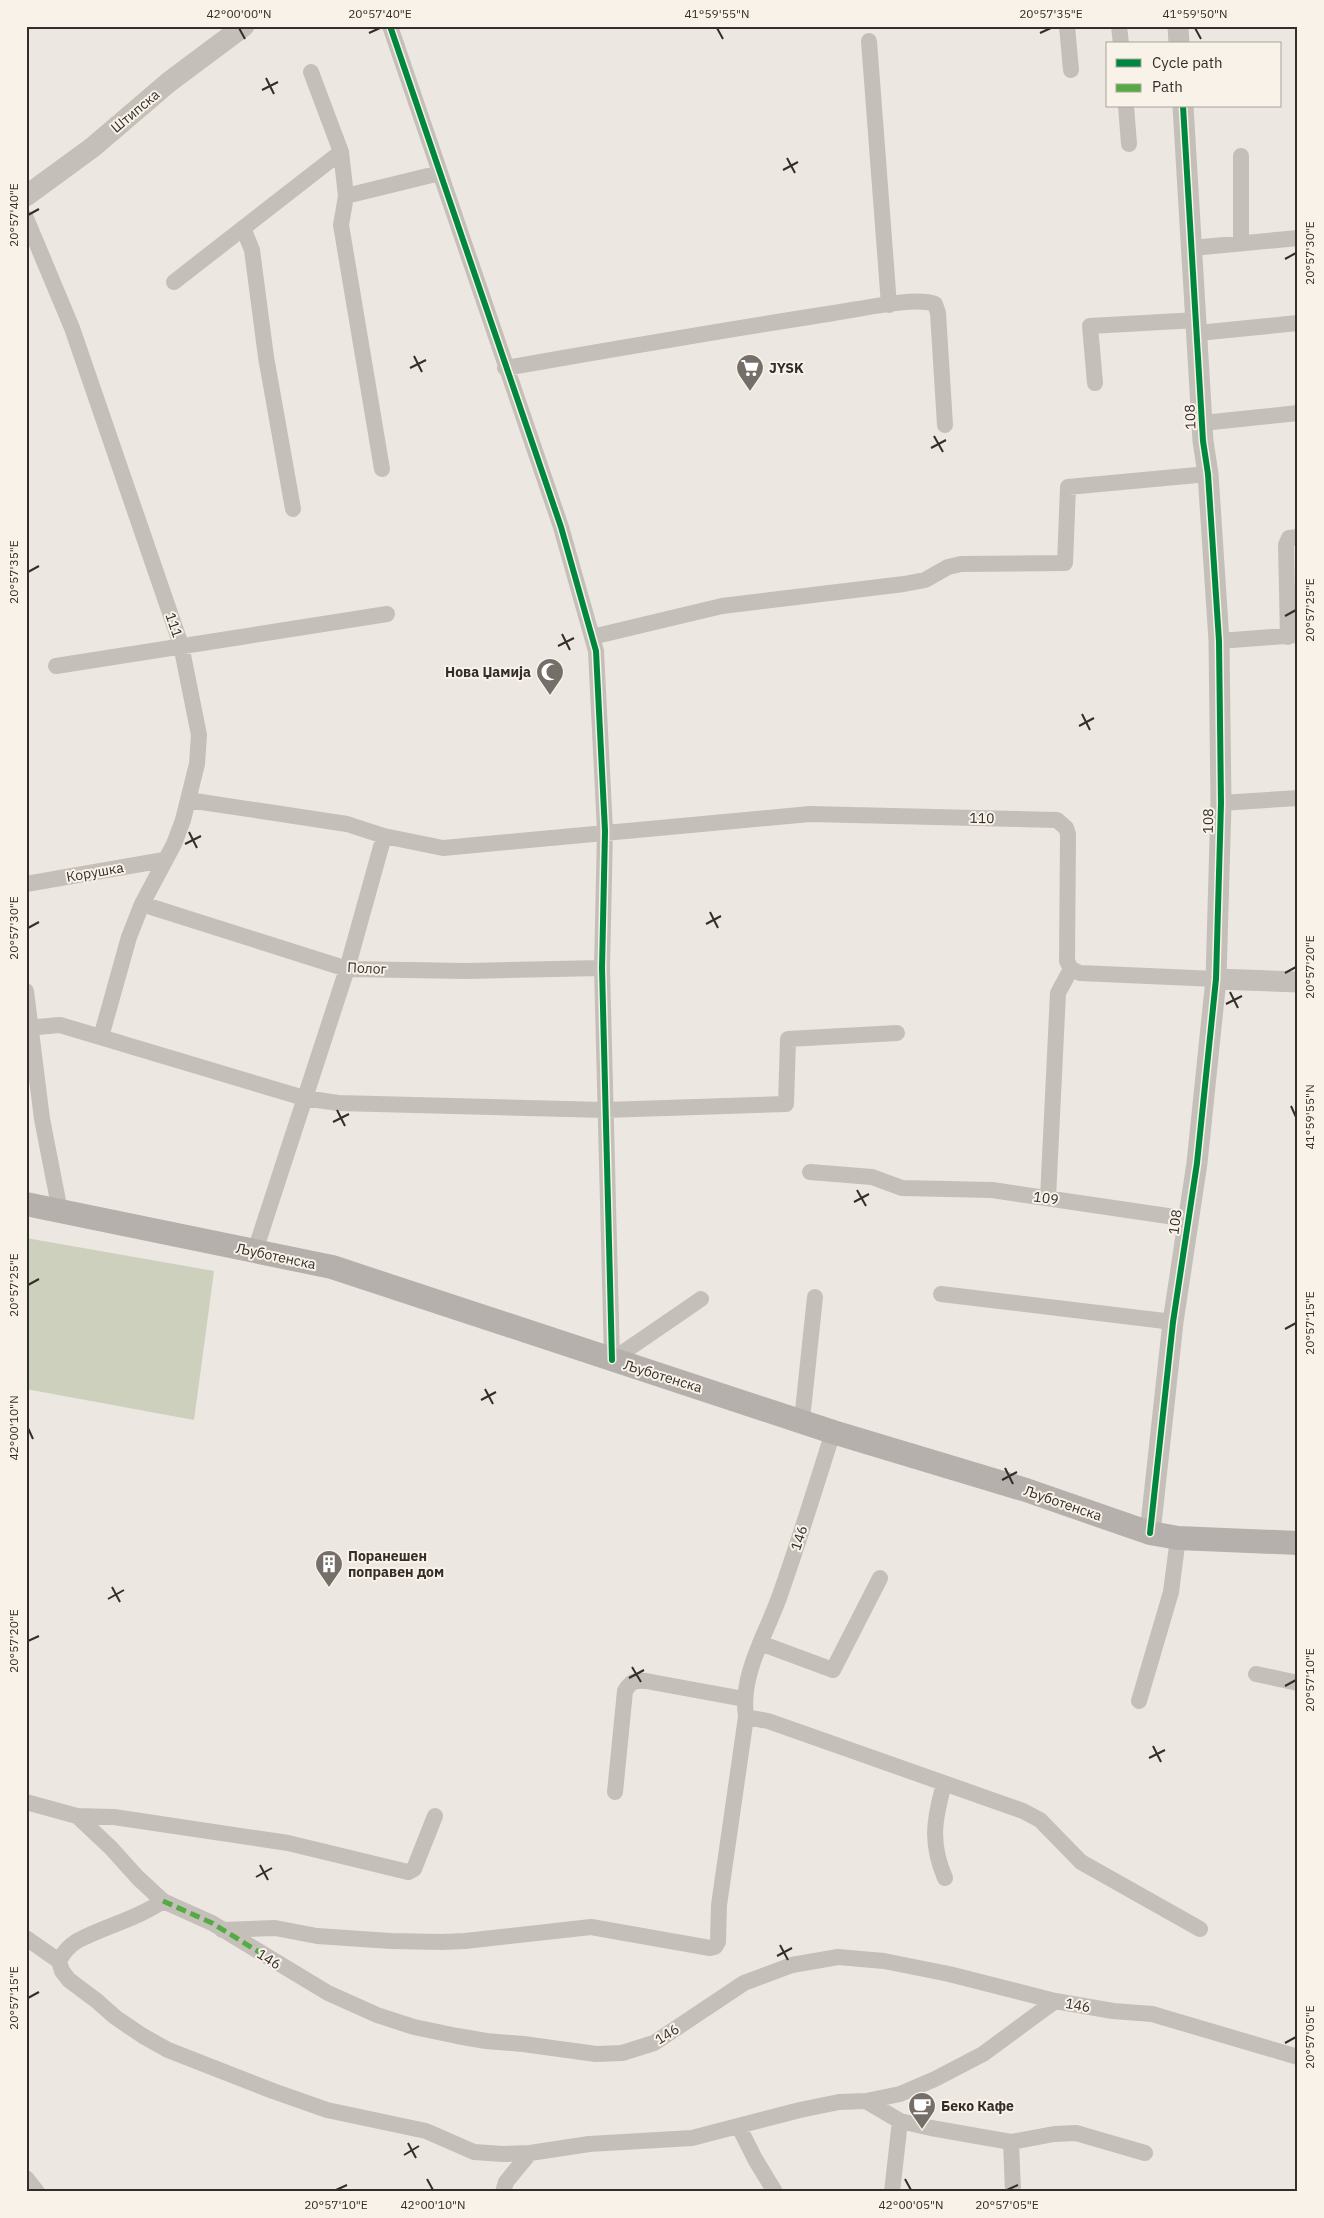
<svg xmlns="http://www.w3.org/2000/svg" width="1324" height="2218" viewBox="0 0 1324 2218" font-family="'IBM Plex Sans',sans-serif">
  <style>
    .grass { fill: #ccd0bc }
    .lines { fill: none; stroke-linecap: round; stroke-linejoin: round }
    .minor { stroke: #c5bfba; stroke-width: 16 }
    .tertiary { stroke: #c5bfba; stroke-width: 21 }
    .secondary { stroke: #b5b0ab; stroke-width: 24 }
    .quiet { stroke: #54ab44; stroke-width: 5; stroke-dasharray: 10 5; stroke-linecap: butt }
    .cycleway-casing { stroke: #f8f2e9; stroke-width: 9 }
    .cycleway { stroke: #00873e; stroke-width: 6 }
    .ticks { fill: none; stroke: #352d29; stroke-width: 2 }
    .labels { text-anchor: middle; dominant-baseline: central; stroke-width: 4; stroke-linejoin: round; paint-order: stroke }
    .street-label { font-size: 14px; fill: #352d29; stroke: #f8f2e9 }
    .poi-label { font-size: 14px; font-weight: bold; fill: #352d29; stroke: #f8f2e9; text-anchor: start }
    .neatline { fill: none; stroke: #352d29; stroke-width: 2 }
    .ticks-label { font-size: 12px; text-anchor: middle; fill: #352d29 }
  </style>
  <rect width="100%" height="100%" fill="#ece7e1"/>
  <!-- grass -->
  <path class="grass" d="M26 1238 214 1271 194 1420 26 1389Z"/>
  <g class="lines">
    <!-- minor -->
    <path class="minor" d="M390 26 561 527 596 651 605 831 602 968 612 1360
      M1067 26 1071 70
      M1119 26 1121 44
      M869 41 889 305
      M311 72 341 152 346 196 440 173
      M1126 106 1129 144
      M346 196 341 225 382 469
      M26 218 72 328 181 645 199 735 197 764 183 820 174 844 142 904 129 937 101 1037
      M243 228 252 250 266 357 293 509
      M1241 243V156
      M1192 248 1298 238
      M174 282 341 152
      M1198 333 1298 323
      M505 368C615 349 724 330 834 313 857 310 915 296 935 304L938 313 945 425
      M1095 383 1090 326 1197 320
      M1203 423 1298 413
      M592 637 722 606 904 584 925 580 948 567 961 564 1065 563 1068 487 1208 474
      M1288 637 1286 545 1289 538 1298 537
      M1219 641 1298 635
      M56 666 387 614
      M188 800 347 824 384 836 443 848 810 814 1057 820 1066 828 1068 834 1067 961 1071 969 1080 973 1216 979
      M1221 803 1298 798
      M26 884 164 860
      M142 904 347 969 467 971 602 968
      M26 991 42 1119 60 1211
      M26 1028 60 1025 304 1098 338 1103 605 1110 786 1104 788 1039 897 1033
      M810 1172 872 1177 902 1188 992 1190 1188 1219
      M1048 1198 1058 993 1071 969
      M255 1251 347 969 384 836
      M941 1294 1173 1322
      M612 1360 701 1299
      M802 1420 815 1297
      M760 1643 833 1670 880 1578
      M1256 1674 1298 1683
      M1139 1701 1171 1592 1178 1538
      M746 1717 768 1721 805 1734 1023 1811 1040 1820 1081 1862 1200 1929
      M944 1784C934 1820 930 1843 945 1878
      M615 1792 625 1691C631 1681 635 1680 646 1681L744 1699
      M26 1802 77 1816 114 1817 288 1843 408 1872 414 1869 435 1816
      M77 1816 111 1848 138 1878 163 1901 212 1923 328 1993 377 2015 414 2027 457 2036 486 2041 523 2044 596 2054 622 2053 654 2043 744 1983 792 1965 838 1957 884 1961 949 1974 1055 2001 1113 2011 1152 2014 1298 2057
      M163 1901C137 1919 105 1926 77 1941 69 1946 63 1953 59 1961L62 1971 69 1980 97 2001 115 2017 143 2036 168 2050 273 2091 327 2110 426 2131 474 2152 503 2154 530 2153 589 2144 692 2138 800 2110 839 2102 866 2101 900 2094 935 2079 983 2054 1055 2001
      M222 1930 275 1928 317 1936 391 1941 442 1942 465 1941 591 1927 710 1948 715 1947 718 1942 719 1905 746 1717C740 1674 766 1635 780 1595 799 1541 816 1486 833 1432
      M26 1938 59 1961
      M866 2101 900 2121 931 2128 1011 2142 1054 2134 1076 2133 1145 2153
      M739 2127 755 2159 775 2192
      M1011 2142 1013 2192
      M26 2178 37 2192
      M503 2192 506 2182 530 2153
      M892 2192 900 2121"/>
    <!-- tertiary -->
    <path class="tertiary" d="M1178 26 1179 44
      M26 196 93 147 169 82 244 26
      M1216 979 1298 982
      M1150 1533 1173 1322 1197 1163 1216 979 1221 803 1219 641 1208 474 1203 441 1183 106"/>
    <!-- secondary -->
    <path class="secondary" d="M26 1204 332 1267 833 1432 1026 1490 1150 1533 1178 1538 1298 1543"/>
    <!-- quiet -->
    <path class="quiet" d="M163 1901 212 1923 259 1952"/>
    <defs>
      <path id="cycleway" d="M390 26 561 527 596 651 605 831 602 968 612 1360
        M1150 1533 1173 1322 1197 1163 1216 979 1221 803 1219 641 1208 474 1203 441 1183 106"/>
    </defs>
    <!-- cycleway casing -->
    <use href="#cycleway" class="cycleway-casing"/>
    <!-- cycleway -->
    <use href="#cycleway" class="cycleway"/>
  </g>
  <!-- ticks -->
  <path class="ticks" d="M239 28 245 39M717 28 723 39M1195 28 1201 39M369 33 380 28M1040 33 1051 28M266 78 274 94M262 90 278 82M787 158 795 173M783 170 798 162M28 215 39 209M1285 259 1296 253M414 356 422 372M410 368 426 360M934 436 943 452M931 448 946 440M28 572 39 566M1285 616 1296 610M562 634 570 650M558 646 574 638M1082 714 1090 730M1079 726 1094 718M189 832 197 848M185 844 201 836M710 912 718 928M706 924 721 916M28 928 39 922M1285 973 1296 967M1230 992 1238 1008M1226 1004 1242 996M1291 1106 1296 1117M337 1110 345 1126M333 1122 349 1114M857 1190 866 1206M854 1202 869 1194M28 1285 39 1279M1285 1329 1296 1323M485 1389 493 1404M481 1400 496 1392M28 1428 33 1439M1005 1468 1013 1484M1002 1480 1017 1472M112 1587 120 1602M108 1599 124 1590M28 1641 39 1636M632 1667 641 1682M629 1678 644 1670M1285 1686 1296 1680M1153 1746 1161 1762M1149 1758 1165 1750M260 1865 268 1880M256 1877 272 1868M780 1945 788 1960M777 1956 792 1948M28 1998 39 1992M1285 2043 1296 2037M408 2143 416 2158M404 2155 419 2146M427 2179 433 2190M905 2179 911 2190M336 2190 347 2185M1007 2190 1018 2185"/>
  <!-- icons -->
  <defs>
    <symbol id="supermarket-pin" viewBox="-11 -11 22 30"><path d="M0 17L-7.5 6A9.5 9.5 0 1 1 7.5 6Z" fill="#756e69" stroke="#f8f2e9"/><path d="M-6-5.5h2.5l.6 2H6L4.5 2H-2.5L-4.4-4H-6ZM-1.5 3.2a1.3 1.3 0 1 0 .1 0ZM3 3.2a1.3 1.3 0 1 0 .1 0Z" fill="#fff"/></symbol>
    <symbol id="mosque-pin" viewBox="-11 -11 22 30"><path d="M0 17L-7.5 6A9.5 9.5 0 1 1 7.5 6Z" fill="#756e69" stroke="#f8f2e9"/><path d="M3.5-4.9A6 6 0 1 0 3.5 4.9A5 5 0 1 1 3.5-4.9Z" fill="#fff"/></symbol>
    <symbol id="building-pin" viewBox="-11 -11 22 30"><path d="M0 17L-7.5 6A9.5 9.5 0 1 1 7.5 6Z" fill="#756e69" stroke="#f8f2e9"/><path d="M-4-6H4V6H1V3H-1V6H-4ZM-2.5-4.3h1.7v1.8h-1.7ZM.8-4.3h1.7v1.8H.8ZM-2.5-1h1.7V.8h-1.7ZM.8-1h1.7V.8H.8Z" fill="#fff"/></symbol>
    <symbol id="cafe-pin" viewBox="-11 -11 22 30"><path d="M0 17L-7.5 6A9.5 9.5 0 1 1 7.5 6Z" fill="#756e69" stroke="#f8f2e9"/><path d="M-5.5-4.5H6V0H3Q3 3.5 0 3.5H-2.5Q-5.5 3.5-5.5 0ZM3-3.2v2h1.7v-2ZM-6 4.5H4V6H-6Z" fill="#fff"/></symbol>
  </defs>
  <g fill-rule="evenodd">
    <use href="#supermarket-pin" x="734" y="352" width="32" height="43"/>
    <use href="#mosque-pin" x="534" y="656" width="32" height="43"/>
    <use href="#building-pin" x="313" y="1548" width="32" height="43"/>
    <use href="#cafe-pin" x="906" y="2090" width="32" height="43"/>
  </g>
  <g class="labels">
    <!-- street labels -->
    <g class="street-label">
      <text transform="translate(135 111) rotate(-40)">Штипска</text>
      <text transform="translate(1190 417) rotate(-92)">108</text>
      <text transform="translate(174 625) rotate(71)">111</text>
      <text transform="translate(982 818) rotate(1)">110</text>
      <text transform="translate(1208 821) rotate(-89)">108</text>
      <text transform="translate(95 872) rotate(-10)">Корушка</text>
      <text transform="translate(367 968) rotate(3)">Полог</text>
      <text transform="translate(1046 1198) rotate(8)">109</text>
      <text transform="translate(1175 1222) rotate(-82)">108</text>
      <text transform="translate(276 1256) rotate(12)">Љуботенска</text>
      <text transform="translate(663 1376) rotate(17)">Љуботенска</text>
      <text transform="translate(1063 1503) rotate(19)">Љуботенска</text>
      <text transform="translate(799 1538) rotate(-72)">146</text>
      <text transform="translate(269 1959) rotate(32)">146</text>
      <text transform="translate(1078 2005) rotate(10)">146</text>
      <text transform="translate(667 2034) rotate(-32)">146</text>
    </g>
    <!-- poi labels -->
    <g class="poi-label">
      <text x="769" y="368">JYSK</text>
      <text x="531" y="672" text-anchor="end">Нова Џамија</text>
      <text x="348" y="1556">Поранешен<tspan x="348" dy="16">поправен дом</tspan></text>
      <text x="941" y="2106">Беко Кафе</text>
    </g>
  </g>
  <!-- border -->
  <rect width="1324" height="2218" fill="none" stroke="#f8f2e9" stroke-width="55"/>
  <!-- legend -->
  <rect x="1106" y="42" width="175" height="65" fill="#f8f2e9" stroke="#aaa39c"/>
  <rect x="1116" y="59" width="25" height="8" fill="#00873e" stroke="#aaa39c"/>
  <text x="1152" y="68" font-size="15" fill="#352d29">Cycle path</text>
  <rect x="1116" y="84" width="25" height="8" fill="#54ab44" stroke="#aaa39c"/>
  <text x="1152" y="92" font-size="15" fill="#352d29">Path</text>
  <rect x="28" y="28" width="1268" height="2162" class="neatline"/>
  <g class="ticks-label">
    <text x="239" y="18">42°00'00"N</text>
    <text x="380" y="18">20°57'40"E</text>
    <text x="717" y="18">41°59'55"N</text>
    <text x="1051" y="18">20°57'35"E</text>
    <text x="1195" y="18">41°59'50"N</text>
    <text transform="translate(14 215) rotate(-90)" y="4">20°57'40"E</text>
    <text transform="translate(1310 253) rotate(-90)" y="4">20°57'30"E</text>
    <text transform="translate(14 572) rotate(-90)" y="4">20°57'35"E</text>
    <text transform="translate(1310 610) rotate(-90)" y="4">20°57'25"E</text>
    <text transform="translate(14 928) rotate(-90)" y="4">20°57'30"E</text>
    <text transform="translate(1310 967) rotate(-90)" y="4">20°57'20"E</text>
    <text transform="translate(1310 1117) rotate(-90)" y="4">41°59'55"N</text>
    <text transform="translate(14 1285) rotate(-90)" y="4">20°57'25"E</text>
    <text transform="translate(1310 1323) rotate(-90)" y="4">20°57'15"E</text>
    <text transform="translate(14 1428) rotate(-90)" y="4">42°00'10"N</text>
    <text transform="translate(14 1641) rotate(-90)" y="4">20°57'20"E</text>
    <text transform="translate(1310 1680) rotate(-90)" y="4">20°57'10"E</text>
    <text transform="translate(14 1998) rotate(-90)" y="4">20°57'15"E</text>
    <text transform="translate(1310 2037) rotate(-90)" y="4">20°57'05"E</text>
    <text x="336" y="2209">20°57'10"E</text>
    <text x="433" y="2209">42°00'10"N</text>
    <text x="911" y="2209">42°00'05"N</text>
    <text x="1007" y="2209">20°57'05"E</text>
  </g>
</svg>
